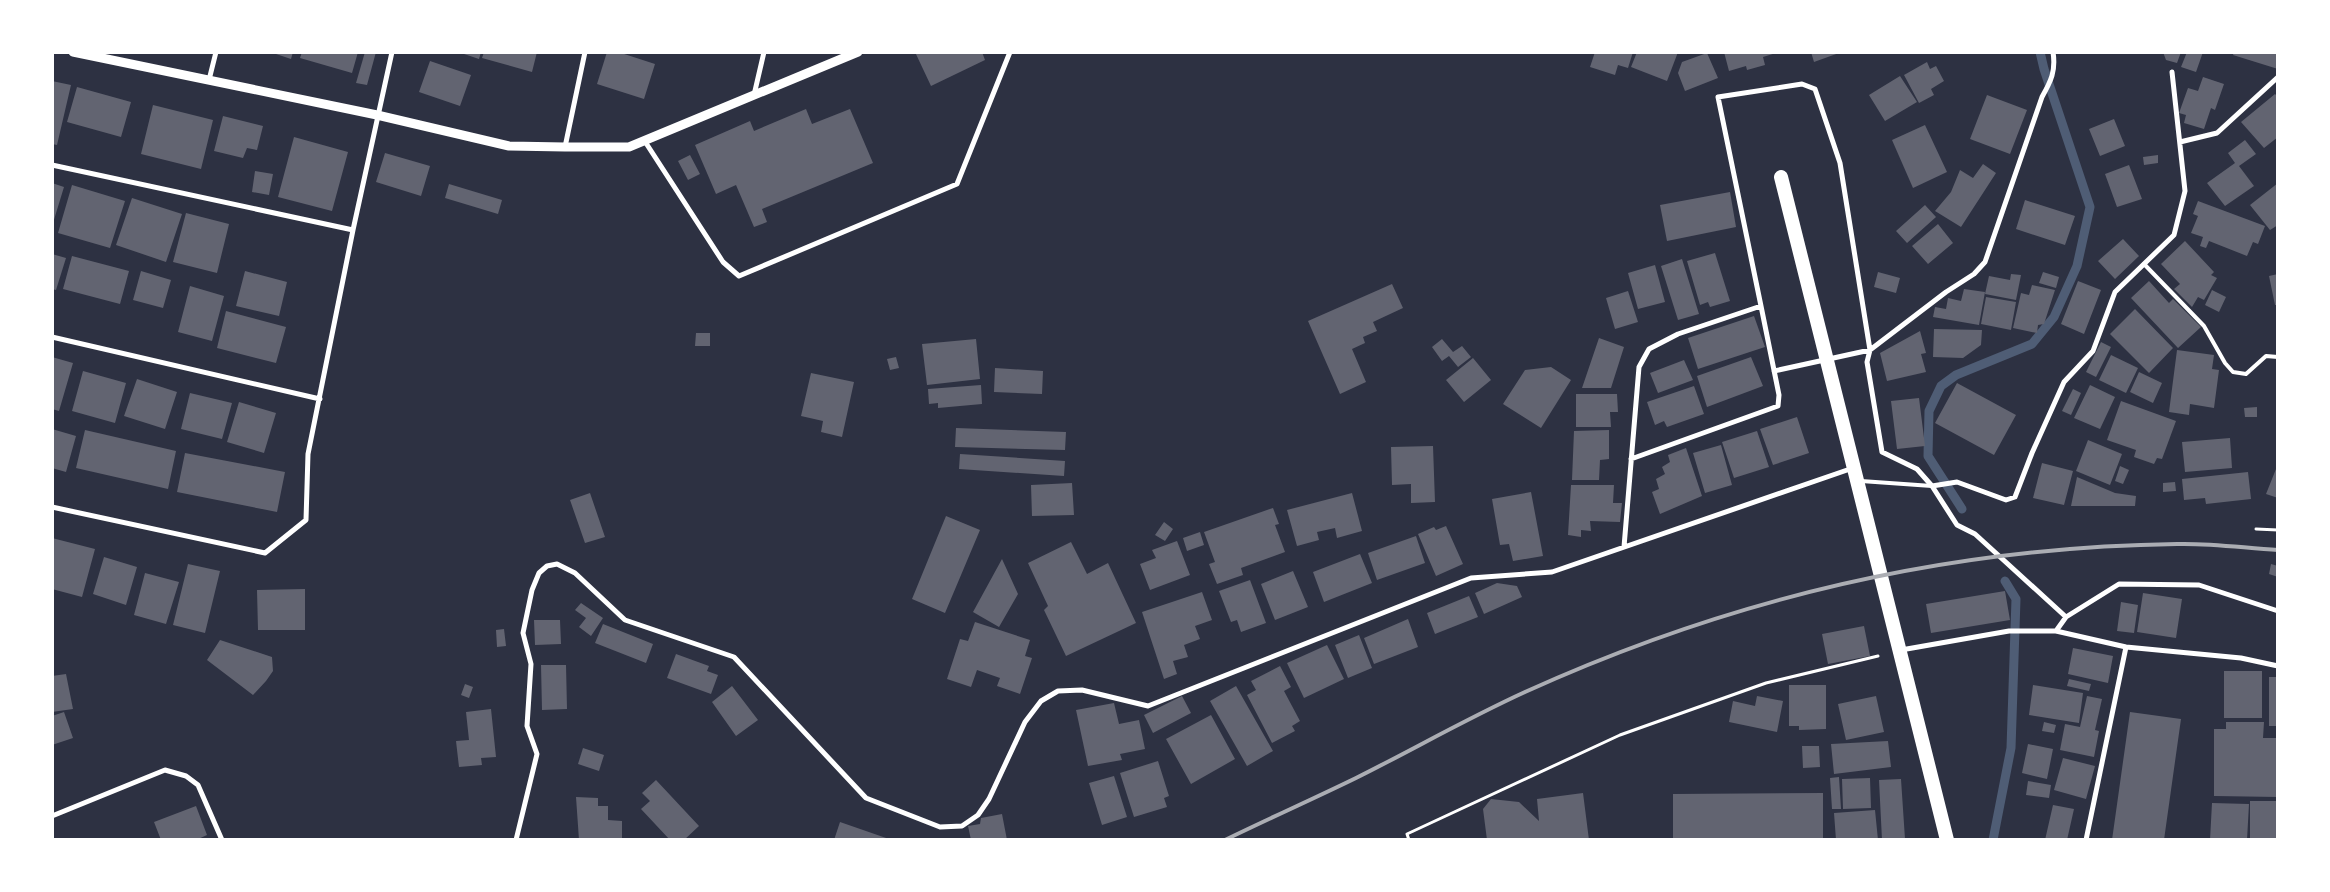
<svg xmlns="http://www.w3.org/2000/svg" width="2330" height="892" viewBox="0 0 2330 892" font-family="'DejaVu Sans',sans-serif">
  <style>
    .lines { fill: none; stroke-linecap: round; stroke-linejoin: round }
    .stream { stroke: #4f5d75; stroke-width: 9 }
    .building { fill: #626471 }
    .path { stroke: #fff; stroke-width: 3 }
    .service { stroke: #fff; stroke-width: 4 }
    .minor { stroke: #fff; stroke-width: 5 }
    .tertiary { stroke: #fff; stroke-width: 9 }
    .trunk { stroke: #fff; stroke-width: 14 }
    .rail { stroke: #abadb3; stroke-width: 4 }
  </style>
  <rect width="100%" height="100%" fill="#2d3142"/>
  <g class="lines">
    <!-- stream -->
    <path class="stream" d="M1962 509 1928 456 1929 411 1941 386 1956 375 2032 344 2054 317 2077 266 2090 207 2044 69 2040 52
      M1993 840 2011 748 2016 599 2005 581"/>
  </g>
  <!-- building -->
  <path class="building" d="M270 52H293L291 59Z
    M302 52H358L352 73 300 58Z
    M365 52H376L367 85 356 83Z
    M458 52H481L479 59Z
    M484 52H537L532 72 482 58Z
    M607 52H618L655 64 644 99 597 84Z
    M915 52H982L985 60 931 86Z
    M1595 52H1633L1628 68 1618 65 1615 75 1590 67Z
    M1637 52H1678L1667 81 1631 67Z
    M1724 52H1776V53L1763 57 1765 65 1747 70 1746 66 1729 71Z
    M1811 52H1839V53L1814 62Z
    M2163 52H2181L2177 63 2166 60Z
    M2187 52H2203L2196 72 2181 67Z
    M2234 52H2278V69L2233 55Z
    M1707 53 1718 78 1685 91 1678 73 1682 62Z
    M430 61 471 75 460 106 419 92Z
    M1927 62 1930 69 1936 66 1944 81 1931 89 1934 95 1919 103 1904 75Z
    M1900 76 1917 102 1885 121 1869 95Z
    M2203 77 2224 84 2215 110 2211 108 2204 129 2184 123 2186 115 2179 113 2188 88 2198 91Z
    M52 81 71 85 57 145 52 144Z
    M77 87 131 102 121 137 67 122Z
    M2275 94 2278 97V137L2264 148 2241 122Z
    M1987 95 2027 110 2010 154 1970 139Z
    M153 105 213 120 201 169 141 154Z
    M806 109 812 124 850 109 873 163 762 209 767 222 754 227 736 185 716 194 695 145 750 121 754 131Z
    M223 116 263 126 257 150 247 148 243 158 214 151Z
    M2114 119 2125 146 2100 156 2089 129Z
    M1925 125 1947 172 1913 188 1892 140Z
    M294 137 348 152 332 211 278 197Z
    M2245 140 2256 154 2239 166 2254 186 2225 206 2207 183 2235 163 2228 153Z
    M385 153 430 166 421 196 376 182Z
    M690 155 700 174 688 180 678 161Z
    M2158 155V163L2144 165 2143 157Z
    M1983 164 1996 173 1961 227 1935 211 1951 192 1960 170 1973 178Z
    M2129 165 2142 199 2117 207 2105 174Z
    M255 171 273 174 269 195 252 192Z
    M52 183 64 187 53 223H52Z
    M2278 183V225L2270 230 2250 205Z
    M449 184 502 200 498 214 445 198Z
    M72 185 125 201 110 248 58 233Z
    M1730 192 1736 227 1667 241 1660 205Z
    M132 198 182 214 166 262 116 245Z
    M2025 200 2075 216 2065 245 2016 229Z
    M2198 201 2265 226 2258 244 2253 242 2247 256 2209 241 2206 248 2200 246 2203 237 2191 233 2198 216 2193 214Z
    M1925 205 1936 217 1907 243 1896 231Z
    M186 213 229 224 217 273 173 262Z
    M1938 224 1953 243 1928 264 1912 246Z
    M2123 239 2139 256 2115 279 2098 261Z
    M2185 241 2214 272 2211 275 2217 278 2204 300 2198 297 2192 307 2174 289 2180 284 2161 264Z
    M1715 253 1730 301 1710 307 1708 302 1700 305 1687 261Z
    M52 254 66 258 56 290 52 289Z
    M72 256 129 271 120 304 63 289Z
    M1682 259 1699 314 1678 320 1661 266Z
    M1655 265 1665 302 1638 309 1628 273Z
    M141 271 171 280 163 308 133 300Z
    M245 271 287 282 279 316 236 306Z
    M1878 272 1900 278 1896 293 1874 287Z
    M2043 272 2059 277 2056 288 2039 283Z
    M2011 274 2021 275 2016 300 1985 294 1989 276 2010 280Z
    M2278 274V305H2275L2269 276Z
    M2078 281 2101 290 2084 334 2061 324Z
    M2149 281 2169 303 2173 299 2201 327 2178 348 2131 298Z
    M1392 284 1403 308 1373 322 1377 331 1363 337 1365 343 1352 349 1366 382 1340 394 1308 321Z
    M2032 285 2055 290 2044 324 2038 325 2037 333 2013 328 2021 293 2029 295Z
    M190 286 224 296 212 341 178 332Z
    M1964 289 1985 292 1979 325 1933 317 1935 307 1946 309 1948 298 1961 301Z
    M2212 290 2226 297 2219 312 2205 305Z
    M1628 291 1638 322 1615 329 1606 298Z
    M1986 297 2016 302 2011 330 1981 324Z
    M2135 309 2173 348 2149 373 2110 334Z
    M226 311 286 327 276 363 217 348Z
    M1754 316 1765 347 1698 369 1688 338Z
    M1934 329 1982 330 1981 345 1963 358 1933 357Z
    M1920 331 1926 353 1921 354 1926 372 1887 381 1880 353Z
    M696 333H710V346H695Z
    M1599 338 1624 347 1611 388H1582Z
    M976 339 980 379 927 385 922 344Z
    M1442 339 1453 352 1462 346 1471 357 1458 367 1449 356 1442 361 1432 347Z
    M2101 342 2111 347 2096 377 2086 372Z
    M2177 350 2214 355 2212 369 2219 370 2214 408 2190 404 2189 415 2169 412Z
    M2111 355 2138 368 2126 393 2099 380Z
    M52 357 73 363 59 411 52 409Z
    M896 357 899 368 890 370 887 359Z
    M1751 357 1763 386 1707 407 1697 376Z
    M1473 358 1491 380 1464 402 1446 380Z
    M1684 360 1693 380 1658 393 1650 373Z
    M1551 367 1571 380 1541 428 1503 404 1525 370Z
    M995 368 1043 371 1042 394 994 392Z
    M83 371 126 383 115 423 72 411Z
    M2139 372 2162 383 2153 403 2130 392Z
    M811 373 854 382 842 437 821 432 823 421 801 416Z
    M137 379 177 392 165 429 124 416Z
    M1957 383 2016 415 1994 455 1935 423Z
    M981 385 982 404 938 408V403L929 404 928 389Z
    M2090 385 2115 397 2100 429 2074 418Z
    M1694 386 1704 414 1667 427 1664 421 1655 425 1647 402Z
    M2073 389 2081 393 2071 415 2062 411Z
    M190 393 232 403 222 439 181 429Z
    M1576 394H1617L1618 412H1610L1611 427H1576Z
    M1919 398 1925 446 1897 449 1891 401Z
    M2121 401 2176 421 2162 459 2157 458 2154 464 2134 457 2136 450 2107 440Z
    M239 402 276 413 264 453 227 442Z
    M2257 407V417H2245L2244 408Z
    M1797 417 1809 453 1773 465 1760 429Z
    M956 428 1066 432 1065 450 955 447Z
    M52 429 76 436 66 472 52 468Z
    M85 430 176 451 168 489 76 468Z
    M1609 430V459L1600 460 1599 480H1572L1574 431Z
    M1757 431 1769 467 1734 478 1722 442Z
    M2230 438 2232 468 2185 472 2182 442Z
    M2088 440 2122 454 2110 485 2076 471Z
    M1721 445 1732 485 1705 493 1693 453Z
    M1433 446 1435 502 1411 503V484L1392 485 1391 447Z
    M1686 448 1702 496 1660 514 1652 492 1659 489 1656 479 1665 474 1662 467 1670 462 1668 455Z
    M185 453 285 472 277 512 177 492Z
    M960 454 1065 461 1064 476 959 469Z
    M2042 463 2073 471 2064 505 2033 498Z
    M2278 464V498L2266 494Z
    M2120 466 2129 470 2123 484 2115 481Z
    M2248 472 2251 499 2206 504 2205 498 2184 500 2182 479Z
    M2077 477 2115 493 2136 496 2135 506H2071Z
    M2175 482 2176 491 2163 492V483Z
    M1072 483 1074 515 1032 516 1031 485Z
    M1571 485H1614L1613 503H1622L1620 522 1590 521 1591 531 1581 530V537L1568 535Z
    M1531 492 1543 556 1513 561 1509 544 1500 545 1492 499Z
    M590 493 605 537 585 543 570 500Z
    M1352 493 1362 531 1337 538 1335 528 1317 532 1319 540 1297 546 1287 510Z
    M1273 508 1279 524 1275 525 1285 552 1241 568 1243 575 1217 584 1209 564 1215 562 1204 532Z
    M946 516 980 530 945 613 912 599Z
    M1164 522 1173 529 1165 541 1155 535Z
    M1446 526 1463 564 1436 576 1418 534 1434 527 1436 530Z
    M1200 532 1204 545 1187 551 1183 538Z
    M1416 536 1425 563 1377 580 1368 553Z
    M52 538 95 549 82 597 52 589Z
    M1177 541 1190 575 1150 590 1140 564 1156 558 1152 550Z
    M1071 542 1087 574 1108 563 1136 623 1066 656 1044 610 1048 606 1028 563Z
    M1360 554 1372 583 1324 602 1313 572Z
    M104 557 137 567 126 605 93 594Z
    M1002 559 1018 594 999 627 973 612Z
    M188 564 220 571 205 633 173 625Z
    M2271 564 2278 566V577L2269 574Z
    M1293 571 1308 607 1275 620 1261 584Z
    M145 573 179 582 166 624 134 615Z
    M1250 580 1266 623 1241 632 1237 620 1231 622 1219 591Z
    M1497 583 1517 586 1522 597 1484 614 1475 593Z
    M305 589V630H258L257 590Z
    M2005 591 2010 620 1931 633 1926 604Z
    M1202 592 1212 620 1195 626 1200 639 1184 645 1188 657 1173 661 1177 674 1164 679 1142 612Z
    M2143 593 2182 599 2176 638 2137 632Z
    M1469 596 1478 617 1435 634 1427 613Z
    M2121 602 2138 605 2134 633 2117 631Z
    M581 603 603 618 591 636 579 627 586 618 575 610Z
    M1408 619 1418 647 1374 664 1364 638Z
    M534 620H560L561 644 535 645Z
    M975 622 1030 640 1025 656 1032 658 1020 694 997 686 1000 678 977 670 971 687 947 679 960 639 968 641Z
    M603 624 653 644 646 663 595 643Z
    M1864 626 1870 656 1828 664 1822 634Z
    M504 629 506 646 497 647 496 630Z
    M1359 635 1372 668 1348 678 1335 645Z
    M220 640 272 657 273 671 266 681 253 695 207 660Z
    M1327 645 1344 679 1304 698 1287 663Z
    M2073 648 2113 656 2108 683 2068 674Z
    M676 654 709 666 707 671 718 675 711 694 667 678Z
    M541 665H566L567 709 542 710Z
    M1280 666 1291 687 1284 691 1300 721 1292 726 1295 731 1272 743 1247 695 1256 690 1251 681Z
    M2224 671H2262V718H2224Z
    M66 674 73 709 52 712V676Z
    M2269 677H2278V726H2269Z
    M2069 679 2091 684 2089 691 2067 686Z
    M465 684 473 687 469 698 461 695Z
    M1789 685H1826V729L1799 730V726H1789Z
    M2033 685 2083 693 2079 723 2029 715Z
    M732 686 758 720 736 736 712 702Z
    M1236 686 1273 751 1247 766 1210 701Z
    M1182 696 1191 713 1153 733 1144 715Z
    M1757 696 1783 701 1777 732 1729 722 1733 701 1755 706Z
    M1876 696 1884 732 1846 740 1838 704Z
    M2087 696 2102 699 2095 730 2099 731 2094 757 2060 750 2065 724 2080 727Z
    M1114 703 1119 724 1139 720 1145 749 1120 754 1122 760 1088 766 1076 710Z
    M491 709 496 757 481 758 482 765 459 767 456 741 469 740 466 712Z
    M64 712 73 738 52 745V716Z
    M2130 712 2181 719 2164 840H2112Z
    M1211 715 1235 759 1191 784 1166 739Z
    M2044 722 2056 725 2054 733 2042 731Z
    M2226 722H2264L2263 738H2278V797L2214 796V729H2226Z
    M1888 741 1891 767 1834 774 1831 744Z
    M2028 744 2053 749 2047 779 2022 773Z
    M1802 746H1819L1820 767 1803 768Z
    M583 748 604 755 599 771 578 764Z
    M2063 758 2095 766 2086 799 2054 790Z
    M1158 761 1169 796 1164 798 1167 807 1134 817 1120 773Z
    M1114 776 1127 817 1102 825 1089 783Z
    M1839 777 1841 809H1832L1830 778Z
    M1870 778 1871 808 1843 809 1842 779Z
    M1901 779 1905 839 1882 840 1879 780Z
    M656 780 699 826 684 840H670L641 809 650 801 642 793Z
    M2028 781 2051 785 2049 798 2026 795Z
    M1583 793 1589 840H1487L1483 809 1491 799 1519 802 1539 821 1537 799Z
    M1823 793V840H1673V794Z
    M576 797 598 798V806H608V820L622 821V840H579Z
    M2250 801H2278V840H2250Z
    M2212 803 2249 804 2247 840H2210Z
    M2053 805 2074 809 2067 840H2045Z
    M196 806 207 835 196 840H161L154 822Z
    M1875 810 1878 840H1836L1834 813Z
    M1002 814 1007 840H971L968 826 980 824 981 818Z
    M840 822 889 839V840H834Z"/>
  <g class="lines">
    <!-- path -->
    <path class="path" d="M2256 529 2278 530
      M1409 840 1407 834 1620 735 1766 683 1878 656"/>
    <!-- service -->
    <path class="service" d="M2144 264 2204 326 2225 363 2233 372 2246 374 2266 356 2278 357
      M1861 481 1932 486"/>
    <!-- minor -->
    <path class="minor" d="M209 80 216 52
      M754 95 764 52
      M644 140 723 262 739 276 957 184 1010 52
      M2180 142 2217 133 2278 77
      M565 147 585 52
      M52 165 353 230
      M1761 306 1718 97 1802 84 1815 89 1840 163 1870 350 1946 292 1974 274 1985 262 2042 97C2051 81 2056 71 2053 52
      M52 337 320 399
      M1774 371 1870 350 1867 362 1882 452 1917 469 1932 486 1957 482 2006 500 2015 497 2032 453 2064 382 2093 351 2115 292 2174 235 2185 191 2172 72
      M1932 486 1957 525 1975 534 2066 617
      M52 507 265 553 306 520 308 454 353 230 392 52
      M1624 547 1639 367 1649 349 1678 334 1761 306 1779 395 1778 406 1631 459
      M2056 631 2066 617 2119 584 2199 585 2278 611
      M1901 650 2009 631H2056L2126 647 2241 658 2278 666
      M52 816 165 770 186 776 198 785 222 840
      M516 840 537 754 527 726 531 664 523 633 532 590 539 573 547 566 557 564 575 573 625 620 734 657 866 798 940 827 962 826 978 815 989 799 1025 722 1041 701 1058 691 1082 690 1148 706 1471 578 1552 572 1853 468
      M2086 840 2126 647"/>
    <!-- tertiary -->
    <path class="tertiary" d="M73 52 377 115 509 146 565 147H629L858 52"/>
    <!-- trunk -->
    <path class="trunk" d="M1781 177 1947 840"/>
    <!-- rail -->
    <path class="rail" d="M1225 840C1268 819 1313 799 1356 778 1412 750 1468 718 1525 692 1732 598 1950 547 2177 544 2211 543 2244 548 2278 550"/>
  </g>
  <!-- border -->
  <rect width="2330" height="892" fill="none" stroke="#ffffff" stroke-width="108"/>
</svg>
